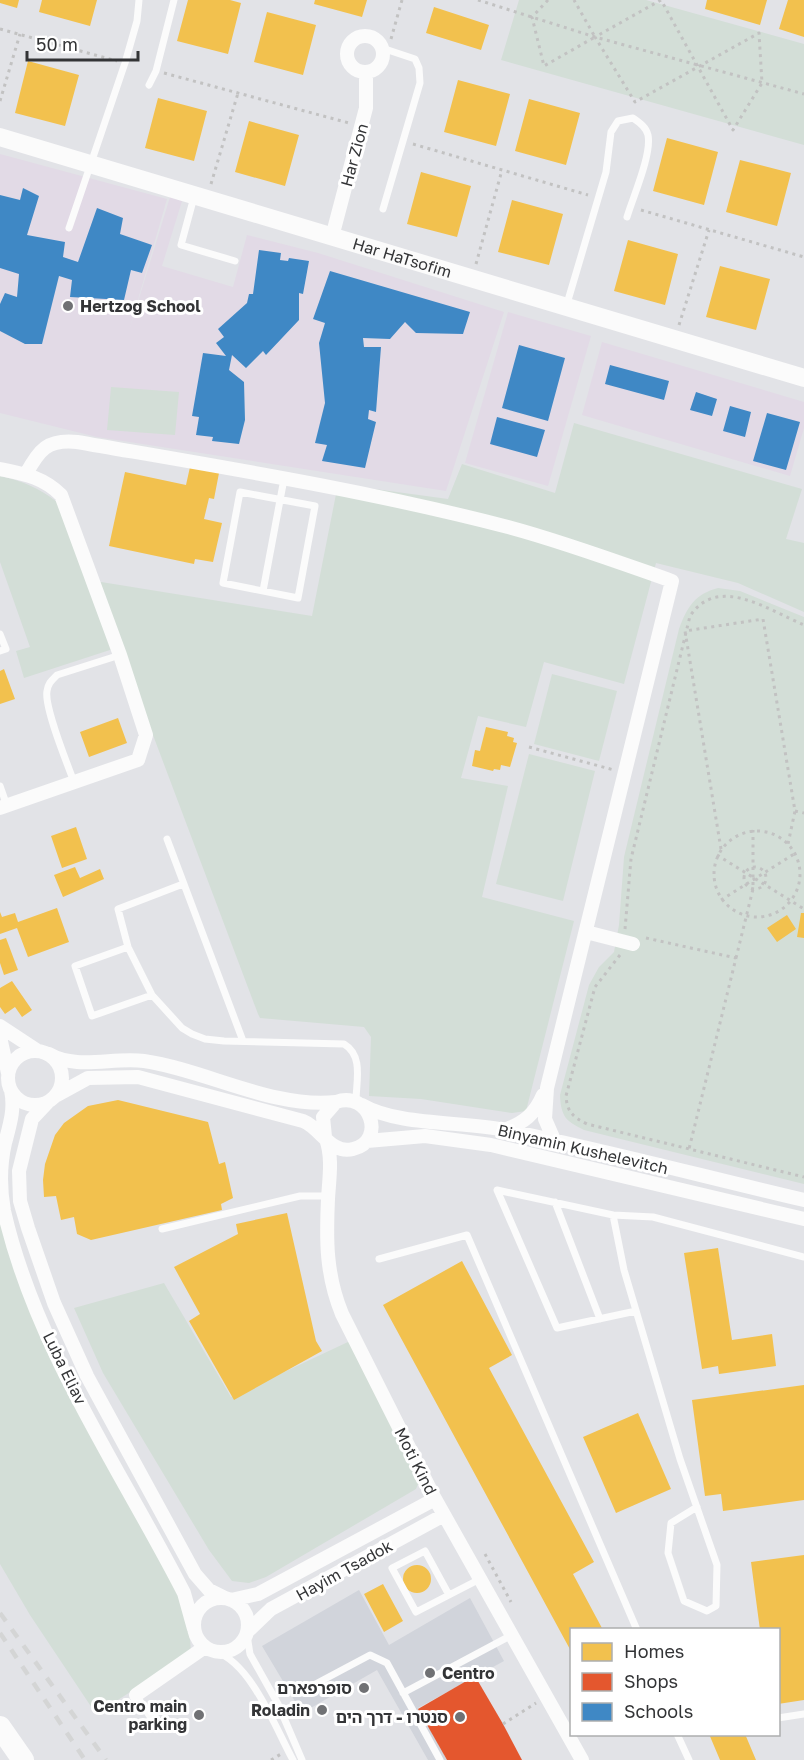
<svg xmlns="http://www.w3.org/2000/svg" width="804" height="1760" viewBox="0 0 804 1760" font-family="'Golos Text','Noto Sans Hebrew',sans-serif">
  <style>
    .built { fill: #d1d4db }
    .education { fill: #e2dae6 }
    .green { fill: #d3ded7 }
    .homes { fill: #f2c14e }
    .shops { fill: #e4572e }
    .schools { fill: #3f88c5 }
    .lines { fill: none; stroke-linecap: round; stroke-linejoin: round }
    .path { stroke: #c2c2c2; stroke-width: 3; stroke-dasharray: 3 4.5; stroke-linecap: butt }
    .service { stroke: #fbfbfb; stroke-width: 7 }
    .minor { stroke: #fbfbfb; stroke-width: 14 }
    .tertiary { stroke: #fbfbfb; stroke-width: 18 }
    .primary { stroke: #fbfbfb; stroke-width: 22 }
    .rail { stroke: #d4d5d5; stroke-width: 4.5; stroke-dasharray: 10 10; stroke-linecap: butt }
    .poi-dot { fill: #707174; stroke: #fff; stroke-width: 2 }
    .labels { text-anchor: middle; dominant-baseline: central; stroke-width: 6; stroke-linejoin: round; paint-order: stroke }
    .street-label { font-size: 16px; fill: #333436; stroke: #fff }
    .poi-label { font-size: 16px; font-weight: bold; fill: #333436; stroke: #fff; text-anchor: end }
  </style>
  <rect width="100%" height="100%" fill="#e2e3e7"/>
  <!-- built -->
  <path class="built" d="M359 1590 389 1645 470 1598 504 1661 418 1708 447 1760H428L377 1670 302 1713 262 1646Z"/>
  <!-- education -->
  <path class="education" d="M0 154 167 199 129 331 170 197 182 201 162 266 233 287 247 235 318 253 504 312 446 491 97 437 0 413Z
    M508 312 591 336 548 486 465 463Z
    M602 342 804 402V428L790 476 582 415Z"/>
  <!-- green -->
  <path class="green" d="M519 0H646L804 44V145L501 60Z
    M111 387 179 392 175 435 107 430Z
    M574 423 802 489 786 539 804 543V612L738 583 656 563 624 684 544 662 526 727 478 716 461 778 508 786 482 897 574 921 526 1111 512 1113 421 1099 369 1096 371 1037 364 1027 260 1018 258 1014 95 581 312 616 338 484 448 499 462 464 555 493Z
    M0 476C23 481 39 488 57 502L113 649 24 678 16 651 30 647 0 562Z
    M718 588 740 591 804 617V1184L584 1130C566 1121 561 1117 560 1095L589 985 599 967 614 952 619 925 624 857 679 629C687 607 695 594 718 588Z
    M552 674 617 691 599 761 534 744Z
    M529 754 595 771 563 901 496 884Z
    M0 1206 3 1231 182 1599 189 1627 191 1653 96 1714 30 1615 0 1564Z
    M164 1283 231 1397 350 1341 419 1482 416 1489 266 1577 249 1583 232 1581 209 1550 103 1373 74 1308Z"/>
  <!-- homes -->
  <path class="homes" d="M0 0H19L17 8 0 3Z
    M42 0H97L90 26 39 12Z
    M188 0H230L241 3 228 54 177 41Z
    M315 0H367L362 17 314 4Z
    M707 0H767L760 25 705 9Z
    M788 0H804V37L779 29Z
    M434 7 489 25 481 50 426 33Z
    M267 12 316 25 303 75 254 62Z
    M28 61 79 75 65 126 15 113Z
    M458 80 510 94 496 146 444 132Z
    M158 98 207 111 194 161 145 148Z
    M529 99 580 113 566 165 515 151Z
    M249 121 299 135 285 186 235 172Z
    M667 138 718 152 704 205 653 191Z
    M740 160 791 173 777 226 726 212Z
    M421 172 471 186 457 237 407 224Z
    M512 200 563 214 549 265 498 252Z
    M628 240 678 254 665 305 614 291Z
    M720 266 770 279 756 330 706 317Z
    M190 467 219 473 214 499 209 498 204 519 222 523 213 562 195 559 194 564 109 546 125 472 186 485Z
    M4 669 15 699 0 704V671Z
    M118 718 127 743 89 757 80 732Z
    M486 727 508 732 507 736 514 738 513 742 517 743 510 767 501 765 500 770 494 769 493 771 472 766 475 750 480 751Z
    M76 827 87 859 62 868 51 836Z
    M75 867 80 878 100 869 104 879 63 897 54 875Z
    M57 908 69 942 28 957 17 928 0 934V912L2 917 15 913 18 922Z
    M801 913H804V938L797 937Z
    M787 915 796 929 777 942 767 928Z
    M6 938 18 970 4 975 0 963V940Z
    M12 981 32 1010 22 1017 15 1007 5 1014 0 1007V988Z
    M118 1100 208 1122 219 1164 225 1162 233 1198 221 1204 222 1210 91 1240 77 1234 74 1217 61 1220 56 1196 44 1197 43 1180 45 1164 55 1135 64 1123 88 1106Z
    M287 1213 316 1341 322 1351 234 1400 189 1321 200 1314 174 1267 238 1234 236 1224Z
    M718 1248 732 1340 772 1334 776 1366 719 1374 718 1366 702 1369 684 1253Z
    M462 1261 512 1355 489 1368 594 1562 573 1574 603 1630H572V1653L383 1305Z
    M804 1385V1500L723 1511 721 1494 705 1496 692 1400Z
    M638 1413 671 1489 616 1513 583 1437Z
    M804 1555V1700L778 1704V1630H760L751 1562Z
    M403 1579a14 14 0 1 1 28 0a14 14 0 1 1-28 0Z
    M383 1584 403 1621 384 1632 364 1594Z
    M709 1734H745L756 1760H720Z"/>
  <!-- shops -->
  <path class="shops" d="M475 1676 503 1724 522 1760H447L418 1709Z"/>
  <!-- schools -->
  <path class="schools" d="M23 188 39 196 27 235 65 242 63 257 78 262 97 208 123 218 120 234 152 245 142 273 131 270 124 300 70 297 72 280 59 276 42 344H25L0 331V304L5 293 17 297 19 274 0 268V195L20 200Z
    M259 250 281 253 280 260 288 261 289 258 309 261 303 294 299 293V320L266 355 263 351 246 368 232 355 229 370 244 382 245 420 239 444 212 441 213 437 196 435 199 417 192 416 203 353 226 356 216 343 224 337 218 329 247 303 249 294H253Z
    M330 271 470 312 463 334 416 333 405 322 390 339 363 338 364 347H381L376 412 369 410 368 419 376 422 365 468 322 461 327 445 315 443 325 403 319 343 325 323 313 319Z
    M519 345 565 358 548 421 502 408Z
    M610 365 669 381 664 400 605 384Z
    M696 392 717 399 712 416 690 410Z
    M730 406 751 412 745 437 723 431Z
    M767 413 800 422 786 470 753 461Z
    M497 417 545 430 537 457 490 444Z"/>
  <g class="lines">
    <!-- path -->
    <path class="path" d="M478 0 595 37 804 94
      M548 0 532 17 544 66 595 37 574 0
      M661 0 595 37 635 102 759 33 762 83 733 130 661 0
      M0 29 117 61
      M391 39 402 0
      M164 73 349 123
      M0 101 20 34
      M413 144 588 195
      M211 184 238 93
      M641 210 804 257
      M476 264 502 170
      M679 325 709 230
      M529 747 614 770
      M795 811 804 813
      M714 874a43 43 0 1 1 86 0a43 43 0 1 1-86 0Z
      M721 849 685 631 763 619 795 811 788 844
      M717 855 804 909
      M744 878a11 11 0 1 1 22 0a11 11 0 1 1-22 0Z
      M721 900 794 854
      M625 929 631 859 690 616C718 574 768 610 804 625
      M646 938 736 958 689 1149
      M620 955 595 987 566 1096C567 1112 573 1117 587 1124L804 1177
      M736 958 753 889V830
      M485 1554 511 1602
      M503 1724 536 1703
      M271 1760 281 1754"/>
    <!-- service -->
    <path class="service" d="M382 48 415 59 419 68 420 83 383 209
      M149 85 156 71 174 0
      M194 197 181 245 235 261
      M69 228 125 63 137 21 139 0
      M566 307 606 172 611 132 618 121 633 118C640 123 646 127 648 135 652 154 633 197 627 217
      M240 492 315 506 298 598 223 583Z
      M263 591 284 479
      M0 634 6 649 0 651
      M74 782C67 763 44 707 47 691 48 683 52 680 57 675L120 655
      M0 786 7 806
      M167 839 243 1041
      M183 884 118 909 128 947 152 995 182 1028 192 1034 205 1039 224 1041 344 1044C364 1056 356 1082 356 1101
      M128 947 75 966 92 1016 152 995
      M555 1202 600 1319
      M613 1215 497 1190 557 1328 636 1311
      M162 1229 300 1196H328
      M379 1259 467 1235 637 1630
      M697 1507 671 1523 668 1553 684 1601 707 1611 716 1606 717 1565 680 1459 624 1270 613 1215 653 1217 804 1257
      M449 1595 425 1551 392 1568 416 1612 480 1579
      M247 1635 250 1654 278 1704 302 1760
      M216 1652C251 1663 276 1729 293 1760
      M308 1688 370 1655 387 1663 440 1760
      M403 1693 512 1635
      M136 1695 155 1724
      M778 1718 804 1714
      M677 1734 689 1760"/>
    <!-- minor -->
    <path class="minor" d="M347 54a18 18 0 1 1 36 0a18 18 0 1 1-36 0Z
      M332 237 366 108V72
      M0 469C24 474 43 477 61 495L120 655 146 735 138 760 0 808
      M26 474C39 450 47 439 77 442 221 467 366 490 508 527 564 542 618 562 672 581L547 1088 545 1119 555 1142
      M586 932 633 944
      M0 1026 38 1051
      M0 1037 8 1073
      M8 1078a27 27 0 1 1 54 0a27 27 0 1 1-54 0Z
      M49 1054C76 1070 113 1057 144 1061 206 1070 273 1109 336 1102
      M11 1090C15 1109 10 1124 5 1143 0 1165 0 1189 4 1211 35 1347 121 1470 184 1593L194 1629
      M57 1095 88 1078 138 1077 303 1121C321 1128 331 1155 353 1149 387 1141 370 1090 336 1102L323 1117 325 1137
      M47 1103 32 1119 19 1171 20 1201 28 1228 54 1303 87 1376 195 1574 209 1590 225 1598
      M362 1105C398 1126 462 1121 505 1130 605 1150 705 1177 804 1200
      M504 1130C524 1123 535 1114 543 1095
      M326 1139C333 1158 329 1180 328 1199 326 1240 326 1275 342 1314L434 1497 582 1760
      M367 1141 425 1136 491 1145 804 1219
      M194 1625a27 27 0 1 1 54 0a27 27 0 1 1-54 0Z
      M231 1600 258 1594 435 1499
      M248 1631 271 1609 444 1515
      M136 1695 205 1647"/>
    <!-- tertiary -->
    <path class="tertiary" id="s1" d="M0 137 804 378"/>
    <!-- primary -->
    <path class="primary" d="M0 1727 23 1760"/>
    <!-- rail -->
    <path class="rail" d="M0 1613 106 1760
      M0 1633 85 1760"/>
  </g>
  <!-- markers -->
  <g class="poi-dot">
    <circle cx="68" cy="306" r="6"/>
    <circle cx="430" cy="1673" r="6"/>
    <circle cx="364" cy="1688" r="6"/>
    <circle cx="322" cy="1710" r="6"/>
    <circle cx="199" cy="1715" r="6"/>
    <circle cx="460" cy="1717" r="6"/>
  </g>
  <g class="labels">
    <!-- street labels -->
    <g class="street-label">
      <text transform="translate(354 155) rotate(-75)">Har Zion</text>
      <text stroke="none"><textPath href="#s1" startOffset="420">Har HaTsofim</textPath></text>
      <text transform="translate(583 1149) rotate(13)">Binyamin Kushelevitch</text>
      <text transform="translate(65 1368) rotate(64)">Luba Eliav</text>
      <text transform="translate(416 1461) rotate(63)">Moti Kind</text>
      <text transform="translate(344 1570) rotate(-29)">Hayim Tsadok</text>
    </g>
    <!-- poi labels -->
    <g class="poi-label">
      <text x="80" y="306" text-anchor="start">Hertzog School</text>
      <text x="442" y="1673" text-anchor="start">Centro</text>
      <text x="352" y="1688">סופרפארם</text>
      <text x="187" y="1706">Centro main<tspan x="187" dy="18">parking</tspan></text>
      <text x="310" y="1710">Roladin</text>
      <text x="448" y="1717">סנטרו - דרך הים</text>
    </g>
  </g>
  <!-- legend -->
  <rect x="570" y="1628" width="210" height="108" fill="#ffffff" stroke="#adaeaf" stroke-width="1.5"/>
  <rect x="582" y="1643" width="30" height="18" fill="#f2c14e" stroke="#adaeaf" stroke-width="1.5"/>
  <text x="624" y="1658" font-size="18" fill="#333436">Homes</text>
  <rect x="582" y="1673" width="30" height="18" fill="#e4572e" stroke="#adaeaf" stroke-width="1.5"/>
  <text x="624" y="1688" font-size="18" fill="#333436">Shops</text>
  <rect x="582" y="1703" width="30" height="18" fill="#3f88c5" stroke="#adaeaf" stroke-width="1.5"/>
  <text x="624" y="1718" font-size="18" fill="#333436">Schools</text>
  <!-- scale -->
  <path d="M27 51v9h111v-9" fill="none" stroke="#333436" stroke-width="3"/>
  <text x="36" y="51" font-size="18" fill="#333436" stroke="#ffffff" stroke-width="4.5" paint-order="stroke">50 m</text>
</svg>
